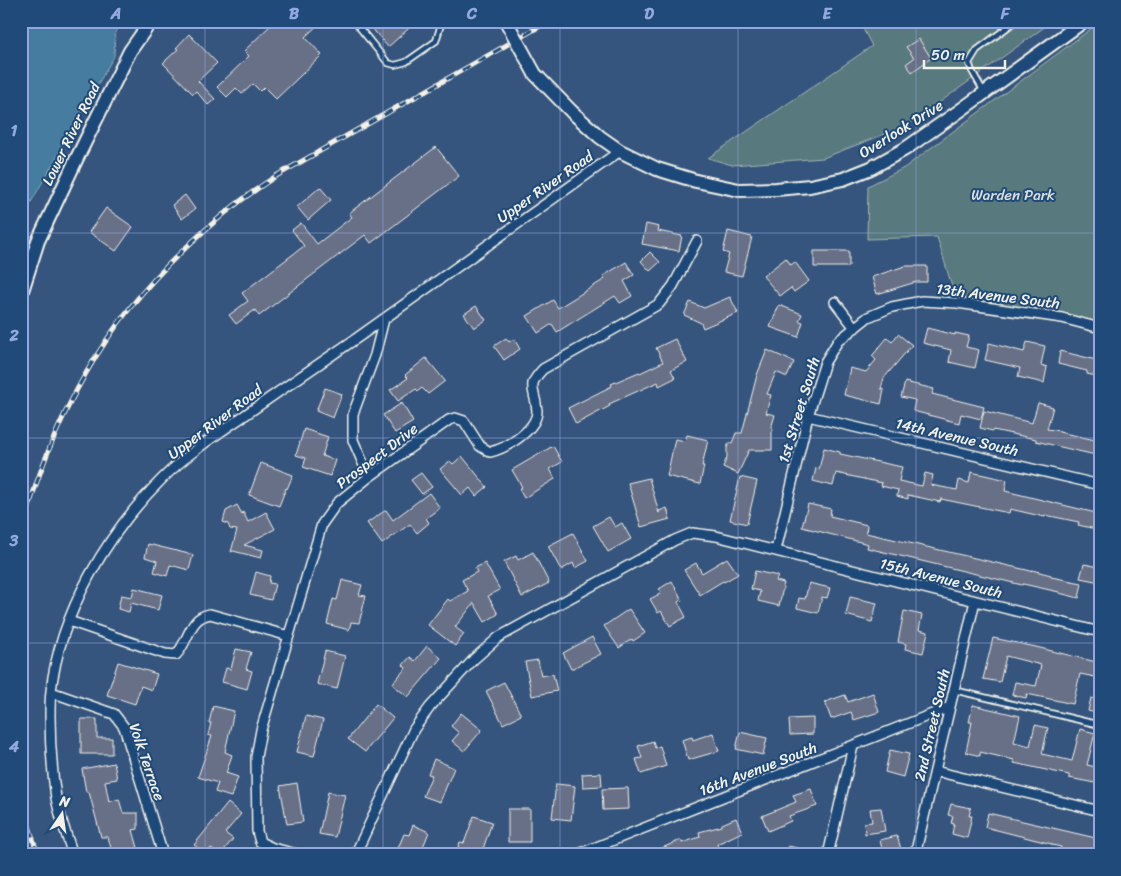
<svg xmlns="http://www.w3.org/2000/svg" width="1121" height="876" viewBox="0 0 1121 876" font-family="Sriracha,sans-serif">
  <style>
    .green { fill: #59797e; stroke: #a6b5b3 }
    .water { fill: #447c9f; stroke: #8aabbc }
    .building { fill: #676f88; stroke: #f4f1e8 }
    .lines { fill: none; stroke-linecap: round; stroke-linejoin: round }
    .lane-casing { stroke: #f4f1e8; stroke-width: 8 }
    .street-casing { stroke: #f4f1e8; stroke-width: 12 }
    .secondary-casing { stroke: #f4f1e8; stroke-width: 16 }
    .lane { stroke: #1f4a7a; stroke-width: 4.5 }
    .street { stroke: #1f4a7a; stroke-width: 9 }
    .secondary { stroke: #1f4a7a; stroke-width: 12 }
    .rail-casing { stroke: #f4f1e8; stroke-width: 5 }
    .rail { stroke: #1f4a7a; stroke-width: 3; stroke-dasharray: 9; stroke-linecap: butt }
    .secondary-bridge-casing { stroke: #f4f1e8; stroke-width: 16; stroke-linecap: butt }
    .secondary-bridge { stroke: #1f4a7a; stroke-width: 12 }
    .grid { fill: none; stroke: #93a8e1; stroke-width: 1; stroke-opacity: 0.55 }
    .labels { text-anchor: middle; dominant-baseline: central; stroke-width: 4; stroke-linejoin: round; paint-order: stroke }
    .street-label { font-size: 15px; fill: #f4f1e8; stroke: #1f4a7a }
    .park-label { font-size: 15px; fill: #dddfd8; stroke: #1f4a7a }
    .neatline { fill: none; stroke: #93a8e1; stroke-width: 2 }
    .grid-label { font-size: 16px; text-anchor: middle; font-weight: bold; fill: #93a8e1 }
  </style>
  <rect width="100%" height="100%" fill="#35557e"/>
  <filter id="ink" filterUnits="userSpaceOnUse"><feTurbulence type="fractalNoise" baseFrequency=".02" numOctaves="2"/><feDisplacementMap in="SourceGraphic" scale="10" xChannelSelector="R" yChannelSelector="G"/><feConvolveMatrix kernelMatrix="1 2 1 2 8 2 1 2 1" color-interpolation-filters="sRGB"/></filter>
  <g filter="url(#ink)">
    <!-- green -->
    <path class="green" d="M859 21H1053L908 125 823 158 732 165 708 158 872 46Z
      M1100 22V328L957 303 937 237 867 239 868 186 904 168Z"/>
    <!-- water -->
    <path class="water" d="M21 21H122L115 33 114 56 21 220Z"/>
    <!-- building -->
    <path class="building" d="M275 21H322L305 37 322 55 276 99 264 87 260 91 253 84 242 94 236 88 227 97 217 87 249 56 244 51Z
      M366 21H417L388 47Z
      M189 34 217 63 198 81 215 99 208 105 196 91 193 94 163 63 178 49 176 48Z
      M919 39 931 58 912 72 906 64 914 58 906 47Z
      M436 147 459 176 371 243 365 235 259 316 255 310 236 324 229 315 248 301 242 293 304 246 292 230 301 223 317 244 352 217 349 213Z
      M320 187 331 200 308 220 297 207Z
      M185 195 195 209 182 219 172 205Z
      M106 208 133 227 116 251 89 232Z
      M646 224 659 227 658 231 682 236 679 251 642 244Z
      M728 231 752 237 742 276 724 272 729 254 723 252Z
      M814 251H849V267H814Z
      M650 252 660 262 650 271 641 261Z
      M786 258 791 265 795 262 809 281 794 292 791 288 780 296 763 276Z
      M626 262 634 275 624 281 632 296 620 303 615 296 557 332 552 324 538 333 527 316 553 300 558 308 605 279 603 276Z
      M905 266H927V282H916L877 294 872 277Z
      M730 297 738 313 703 328 701 323 684 315 690 302 704 308Z
      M779 305 802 314 799 321 803 322 798 337 770 327Z
      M476 306 486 320 474 328 464 314Z
      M927 328 955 335V333L969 336 966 347 979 350 975 368 949 362 951 350 923 343Z
      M898 334 912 345 884 378 881 389 884 390 881 404 844 395 850 368 866 372 876 360 872 356 887 338 892 342Z
      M506 338 509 342 514 339 520 349 504 360 494 346Z
      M675 339 687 362 671 370 675 378 659 386 658 382 609 404 610 406 576 424 568 408 612 386 611 384 639 372 640 373 663 362 656 348Z
      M1027 342 1045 346 1041 365 1047 367 1044 383 1018 377 1020 368 985 360 989 343 1024 352Z
      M767 350 794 362 787 377 776 372 767 394 771 395 766 413 775 415 772 425V450H749L738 474 723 467 727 457V448L729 443H732L736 433H742L757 375Z
      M1060 351 1100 361V377L1087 374V371L1058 364Z
      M426 358 445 381 428 394 422 388 418 391 416 389 398 401 390 390 408 378 405 375Z
      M905 382 934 389 932 394 984 407 981 419 961 414 959 423 913 411 915 400 901 397Z
      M325 388 342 394 333 418 316 411Z
      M402 403 413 422 395 433 383 415Z
      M1038 403 1053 407 1047 429 1059 431V432L1100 441V456L1065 448 1036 441V439L993 430V431L980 428 984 411 1032 423Z
      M304 429 328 437 322 456 335 460 330 476 303 467 306 458 296 455Z
      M687 435 708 440 702 466H704L700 484 667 476 675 439 685 441Z
      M553 446 562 462 550 469 555 479 524 498 519 489 522 487 512 470Z
      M824 448 840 452V454L902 467 899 481 922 486 925 473 933 475 931 485 957 490 959 480 969 483 971 472 1007 480 1005 491 1100 514V530L1078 525 1079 522 1045 515V517L1010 509 1009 513 941 499 940 502 908 495V499L897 496 898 490 881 486 882 483 836 473 833 486 813 481 816 468 819 469Z
      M462 456 487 487 476 496 470 488 462 495 440 469 450 461 453 464Z
      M261 463 293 475 287 489 286 488 279 506 249 495Z
      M421 473 432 487 422 494 411 480Z
      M740 477 757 481 747 524 730 520Z
      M649 478 659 513V511L667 508 670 519 641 527 628 483Z
      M429 493 440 508 426 518 429 523 417 533 410 524 382 544 367 523 386 510 393 520Z
      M808 504 831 509 830 516 867 525 866 533 1031 571 1032 570 1051 575V577L1082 583 1079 598 1059 593V592L1023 584 1022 585 867 548 868 544 802 527Z
      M237 505 242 514 243 512 248 522 266 512 275 529 244 545 263 550 261 558 233 551 231 552 237 530 230 529 228 524 223 522 226 511Z
      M609 517 615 527 622 523 631 539 608 552 593 526Z
      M573 533 588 561 575 568 573 563 561 570 548 546Z
      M148 544 193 555 189 570 170 565 167 576 154 572 157 561 145 557Z
      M533 552 549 583 522 597 504 562 516 556 518 560Z
      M727 558 738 574 724 582 723 581 700 595 684 570 696 563 702 573Z
      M485 563 500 590 488 596 498 614 485 622 474 603 455 627 464 634 455 646 428 625 448 599 450 601 468 591 462 580 477 572 475 568Z
      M1084 564 1100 567V582L1080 578Z
      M755 571 778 576 776 581 784 583 779 606 758 601 760 591 751 589Z
      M256 572 270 576 269 583 275 584 271 600 250 595Z
      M342 580 362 585 359 595 366 596 359 623 351 622 349 630 327 624 333 599 337 600Z
      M672 581 682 600 678 602 686 617 670 626 661 611 658 613 650 599 662 593 659 589Z
      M809 583 830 588 827 598 822 597 818 613 797 608 799 598 805 599Z
      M134 588 162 595 158 610 131 603 129 612 118 609 121 595 132 597Z
      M850 597 877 603 872 622 846 615Z
      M629 609 645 633 633 641 632 639 619 648 604 626Z
      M904 611 922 615 919 630 928 632 923 653 905 649 906 644 898 642Z
      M592 637 601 654 571 669 563 653Z
      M993 638 1036 647 1100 663V678L1080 674 1073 704 1027 694 1026 698 1012 695 1015 682 1036 686 1041 665 1006 656 1000 682 983 679Z
      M427 646 441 658 408 697 392 684 406 668 403 665 410 657 415 661Z
      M236 649 251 652 246 669 252 671 247 689 222 682 226 668 231 669Z
      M325 651 345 656 337 689 317 684Z
      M538 660 541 676 553 674 557 691 532 696 525 662Z
      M118 662 157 674 152 690 141 686 135 704 107 695Z
      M504 682 521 715 503 724 486 691Z
      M873 693 879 712 854 720 851 712 831 719 825 702 845 695 848 702Z
      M1091 698 1100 700V714L1088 711Z
      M376 704 393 718 365 752 348 739Z
      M973 705 1020 716 1014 742 1030 746 1035 725 1048 728 1042 754 1072 761 1080 729 1095 733 1087 765 1100 768V784L1069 778V775L1014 763V760L980 752V756L966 752 972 722H969Z
      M213 706 234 711 225 752 232 755 226 773 238 777 231 797 215 792 218 783 198 777 212 736 208 735 211 723H209Z
      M461 713 482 730 464 751 452 741 459 733 451 726Z
      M306 716 323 720 314 756 297 752Z
      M813 718V734L790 735 789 719Z
      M81 719H97V738H112V754H81Z
      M740 732 767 738 763 755 736 749Z
      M713 733 719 751 688 760 682 740 692 737 693 740Z
      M653 741 655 748 660 746 666 766 641 774 636 759 642 758 638 746Z
      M890 750 909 754 903 777 885 772Z
      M434 759 454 768 440 802 423 796 432 775 428 774Z
      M114 763 117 779 105 781 109 802 119 799 123 813H138V829L133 830 138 848 130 850 131 855H113L108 837H101L89 792H86L82 769Z
      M601 773 602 786 583 787 582 774Z
      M297 783 303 822 287 824 280 786Z
      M556 784 575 786 571 820 552 818Z
      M628 788 629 809 603 810 602 789Z
      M811 789 817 806 789 816 791 821 768 831 762 816 796 802 793 795Z
      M328 792 345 795 335 837 319 834Z
      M228 803 241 814 225 833 233 839 220 855 211 848 206 854 194 845Z
      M951 804 971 808 969 816H972L967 838 952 834 954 824 951 823 953 816 948 815Z
      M881 808 885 831 865 834 864 823 872 822 870 809Z
      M508 809H530V842H508Z
      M988 813 1100 839V855H1094L1076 850 1075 855 1060 852 1061 847 1052 845V844L985 827Z
      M474 816 492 822 481 855H455L460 842 464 843Z
      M736 818 742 832 717 844 719 851 705 854 703 848 687 855H645L681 840 682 843 700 837 699 832 722 826V824Z
      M413 825 429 832 421 852 417 850 415 855H395L404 834 409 835Z
      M897 836 901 849 883 854 880 840Z
      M788 846 812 851 811 855H786Z"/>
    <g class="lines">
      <defs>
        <path id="lane" d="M354 21 388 63 395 65 406 62 436 41 442 21
          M984 92 972 71 969 63 977 50 1016 21
          M954 690 1100 725"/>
        <path id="street" d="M835 302 855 328
          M808 416 1100 485
          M369 477 353 440V414L375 355 384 319
          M776 550 808 416 825 362 838 341 868 317 892 307 922 301 957 303 1062 318 1100 328
          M69 621 165 654 176 655C190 640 188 618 210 614L289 636
          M51 692 114 714 124 727 163 855
          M935 771 1100 811
          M73 855C67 836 60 818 56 798 52 771 50 743 50 716 50 708 50 699 51 691 60 613 107 533 163 478 188 453 219 433 248 413 284 388 320 363 357 338 445 276 532 213 620 151
          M301 855 273 848 260 842 257 831 256 757 261 730 322 524 337 503 369 477 449 420 455 418 464 421 480 446 490 452C505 449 537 430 537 411 537 409 536 406 536 403 532 385 529 384 543 369L659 304 673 286 697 241
          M355 855 414 729 430 707 474 659 499 637 675 540 692 533 716 536 1100 632
          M576 855 950 707
          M828 855 853 746
          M915 855 975 601"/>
        <path id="secondary" d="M535 74 572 112 600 137 620 151 657 169 696 181 739 190 776 189 810 186 843 179 871 168 905 149 958 112 1084 21
          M21 294 38 241 76 160 130 51 151 21"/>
      </defs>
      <!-- lane casing -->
      <use href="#lane" class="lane-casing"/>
      <!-- street casing -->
      <use href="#street" class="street-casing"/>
      <!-- secondary casing -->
      <use href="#secondary" class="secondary-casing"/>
      <!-- lane -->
      <use href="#lane" class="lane"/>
      <!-- street -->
      <use href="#street" class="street"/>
      <!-- secondary -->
      <use href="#secondary" class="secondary"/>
      <defs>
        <path id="rail" d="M21 536C46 436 95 338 168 265 190 243 214 221 239 202 251 193 264 184 276 176L549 21
          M21 793 24 810 38 855"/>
      </defs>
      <!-- rail casing -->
      <use href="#rail" class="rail-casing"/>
      <!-- rail -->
      <use href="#rail" class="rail"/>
      <defs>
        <path id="secondary-bridge" d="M506 21 535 74"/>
      </defs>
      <!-- secondary-bridge casing -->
      <use href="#secondary-bridge" class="secondary-bridge-casing"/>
      <!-- secondary-bridge -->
      <use href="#secondary-bridge" class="secondary-bridge"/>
    </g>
  </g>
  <!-- grid -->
  <path class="grid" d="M205 21V855M383 21V855M560 21V855M738 21V855M916 21V855M21 233H1100M21 438H1100M21 643H1100"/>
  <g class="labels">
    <!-- street labels -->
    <g class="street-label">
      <text transform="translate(901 129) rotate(-32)">Overlook Drive</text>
      <text transform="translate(71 134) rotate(-64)">Lower River Road</text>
      <text transform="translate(545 187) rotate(-35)">Upper River Road</text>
      <text transform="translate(998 296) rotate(7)">13th Avenue South</text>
      <text transform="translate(799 410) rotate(-73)">1st Street South</text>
      <text transform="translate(215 422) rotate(-37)">Upper River Road</text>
      <text transform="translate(957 437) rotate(13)">14th Avenue South</text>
      <text transform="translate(377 456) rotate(-37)">Prospect Drive</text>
      <text transform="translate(941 578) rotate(14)">15th Avenue South</text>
      <text transform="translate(932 725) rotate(-77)">2nd Street South</text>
      <text transform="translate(147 762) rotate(71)">Volk Terrace</text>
      <text transform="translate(758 769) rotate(-21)">16th Avenue South</text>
    </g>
    <!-- park labels -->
    <g class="park-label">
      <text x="1013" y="195">Warden Park</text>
    </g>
  </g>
  <!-- margin -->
  <rect width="1121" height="876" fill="none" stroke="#1f4a7a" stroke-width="55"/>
  <!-- north arrow -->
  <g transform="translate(62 814) rotate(13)" stroke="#1f4a7a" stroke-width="4" paint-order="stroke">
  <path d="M0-4L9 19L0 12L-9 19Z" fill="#f4f1e8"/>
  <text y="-8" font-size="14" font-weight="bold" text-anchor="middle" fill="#f4f1e8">N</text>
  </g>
  <!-- scale -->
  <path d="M924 60v8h81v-8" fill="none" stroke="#f4f1e8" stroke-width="2.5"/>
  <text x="931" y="60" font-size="15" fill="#f4f1e8" stroke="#1f4a7a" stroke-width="4" paint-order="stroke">50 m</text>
  <rect x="28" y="28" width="1066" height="820" class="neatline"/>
  <g class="grid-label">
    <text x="116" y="19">A</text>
    <text x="294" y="19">B</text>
    <text x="472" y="19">C</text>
    <text x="649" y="19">D</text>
    <text x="827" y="19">E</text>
    <text x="1005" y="19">F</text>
    <text x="14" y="136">1</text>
    <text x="14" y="341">2</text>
    <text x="14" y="546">3</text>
    <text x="14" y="752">4</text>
  </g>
</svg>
